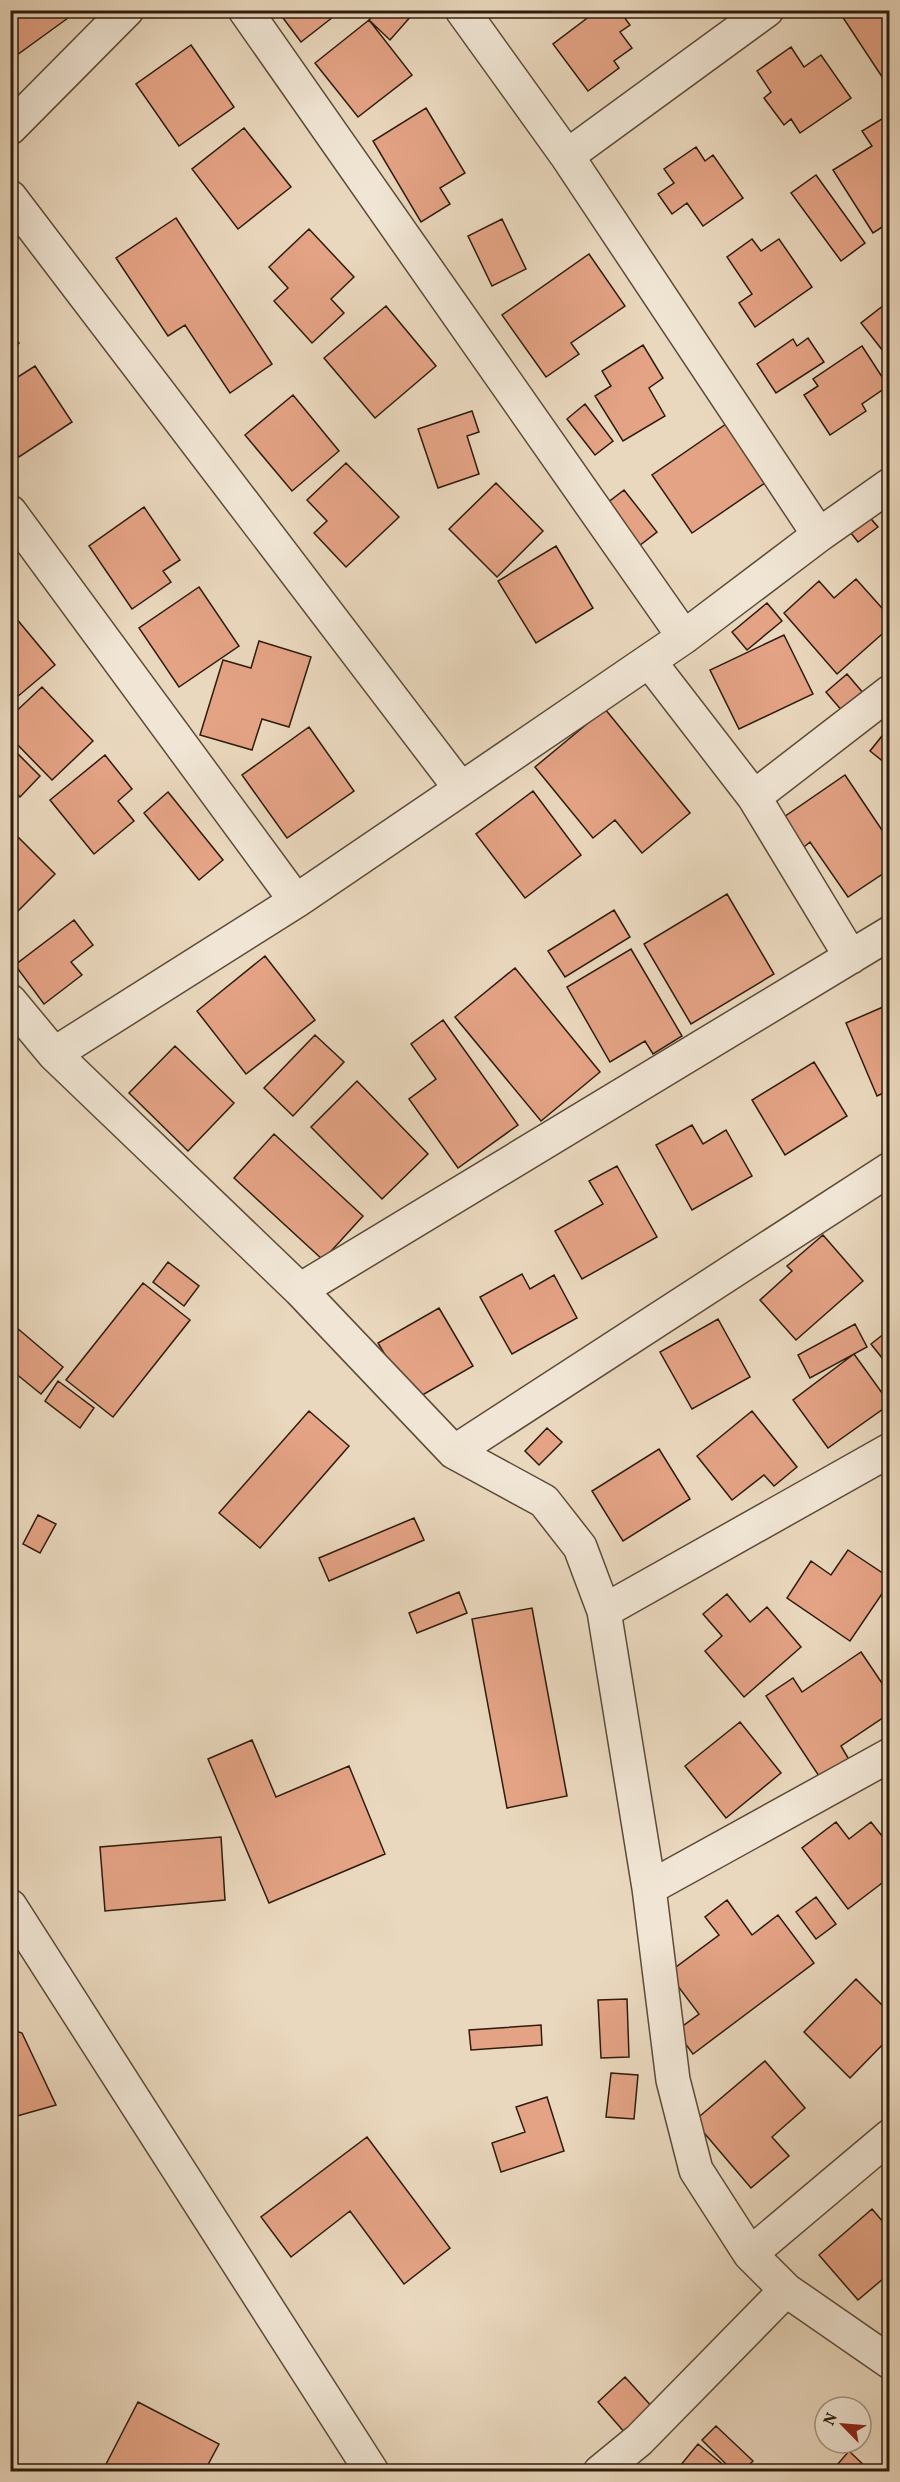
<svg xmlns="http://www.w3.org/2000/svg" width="900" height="2482" viewBox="0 0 900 2482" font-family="Vollkorn,serif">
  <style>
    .building { fill: #e4a385; stroke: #2e1c0c; stroke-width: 1.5 }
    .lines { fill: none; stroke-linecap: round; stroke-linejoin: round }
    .minor-casing { stroke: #5d4b38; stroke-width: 36 }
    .minor { stroke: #f1e6d5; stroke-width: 33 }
  </style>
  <rect width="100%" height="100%" fill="#ead8be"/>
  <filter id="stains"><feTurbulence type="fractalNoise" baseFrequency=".00333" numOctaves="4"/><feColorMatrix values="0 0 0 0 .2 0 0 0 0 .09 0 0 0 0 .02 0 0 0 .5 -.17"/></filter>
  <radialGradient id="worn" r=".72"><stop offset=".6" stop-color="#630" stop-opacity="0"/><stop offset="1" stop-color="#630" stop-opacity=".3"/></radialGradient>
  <!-- building -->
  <path class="building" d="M10 10H60L68 18 10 60Z
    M277 10H342L301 42Z
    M378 10H407L412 15 390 40 369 20Z
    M598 10H619L630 25 620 32 632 48 614 61 619 68 588 91 553 44Z
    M838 10H878L890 28V89Z
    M369 20 412 75 358 117 315 63Z
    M191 45 234 107 179 146 136 84Z
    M791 47 804 67 821 55 851 98 800 133 791 119 784 125 764 98 771 92 757 71Z
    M426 108 465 173 440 188 450 204 421 222 373 141Z
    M890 114V222L873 233 833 170 872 146 862 131Z
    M244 128 291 187 238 229 192 169Z
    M696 147 705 161 713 155 743 198 703 226 687 203 672 214 658 194 674 183 664 169Z
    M816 175 865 243 841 261 791 193Z
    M176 218 272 364 230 393 185 325 168 336 116 258Z
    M502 219 526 269 492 286 468 236Z
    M309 229 354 277 331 299 344 313 312 343 274 301 288 288 269 267Z
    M752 239 761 251 779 239 812 287 755 327 739 303 752 294 727 257Z
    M589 254 625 306 571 343 579 354 546 377 502 315Z
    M884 305 890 312V360L861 323Z
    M386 306 436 366 375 418 324 358Z
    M10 334 19 343 10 352Z
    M808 338 824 362 776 393 757 364 793 339 797 346Z
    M643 345 663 378 649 388 665 416 623 441 595 396 611 386 602 371Z
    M862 346 888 386 862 404 866 411 830 435 804 395 818 386 813 379Z
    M35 366 72 422 19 457 10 443V382Z
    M293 395 339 451 292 491 245 435Z
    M890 402V416L883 406Z
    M585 404 613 441 595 455 567 419Z
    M472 411 479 432 467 436 479 474 438 488 418 429Z
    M726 424 765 483 692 533 652 475Z
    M346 463 399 517 346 567 314 533 327 521 307 500Z
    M496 483 543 531 497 577 449 529Z
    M624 490 657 532 635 549 602 507Z
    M144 507 180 560 163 571 171 582 132 609 89 546Z
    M866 513 878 527 858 542 847 528Z
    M556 546 593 608 536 643 498 581Z
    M856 579 890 617V627L837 674 784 613 819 581 834 598Z
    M199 587 239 646 179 687 139 628Z
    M767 603 782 621 747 650 732 632Z
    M10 611 55 665 10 703Z
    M784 635 813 694 739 729 710 670Z
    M259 641 311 657 289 727 262 719 252 750 200 735 223 660 251 668Z
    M847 674 864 694 843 712 826 692Z
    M42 687 93 741 52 780 10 737V717Z
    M605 709 690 813 642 853 615 820 593 838 535 767Z
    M890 726V767L870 751Z
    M309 727 354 791 287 838 242 775Z
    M10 746 40 776 20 797 10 787Z
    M105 755 132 789 118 801 134 821 94 854 50 800Z
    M845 775 890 842V869L848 897 810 842 804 847 784 817Z
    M533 791 581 855 525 898 476 834Z
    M168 792 223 860 199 880 144 813Z
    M10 829 55 874 10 919Z
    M727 894 774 974 691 1024 644 944Z
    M614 910 630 937 565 977 548 951Z
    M74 920 93 945 71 962 82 975 44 1004 15 965Z
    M631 949 682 1036 653 1054 645 1041 610 1062 567 987Z
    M265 956 315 1020 246 1074 197 1011Z
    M515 968 600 1072 541 1121 455 1017Z
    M890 1004V1090L877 1096 846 1023Z
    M443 1020 518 1125 458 1168 409 1099 436 1079 411 1044Z
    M315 1035 344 1062 293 1116 264 1088Z
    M175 1046 234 1103 188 1151 129 1093Z
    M814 1062 847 1116 785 1155 752 1100Z
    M357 1081 428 1154 382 1199 311 1127Z
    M692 1125 703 1144 726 1130 752 1176 692 1210 656 1145Z
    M274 1134 363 1216 323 1260 234 1178Z
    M617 1166 657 1237 582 1279 555 1231 603 1204 589 1181Z
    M885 1188H890V1248H887Z
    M823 1235 863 1281 796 1340 760 1300 792 1271 787 1266Z
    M168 1262 199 1286 184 1306 153 1282Z
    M522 1274 530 1289 554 1275 577 1318 512 1354 480 1297Z
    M143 1283 190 1320 113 1417 66 1380Z
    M439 1308 473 1366 412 1401 378 1343Z
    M718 1319 750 1377 692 1409 660 1352Z
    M10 1322 63 1367 41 1394 10 1369Z
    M855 1324 867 1347 810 1378 798 1355Z
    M890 1329V1368L871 1344Z
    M854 1354 890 1404 828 1448 793 1400Z
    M58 1381 94 1408 80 1428 45 1401Z
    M309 1411 349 1446 260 1548 219 1513Z
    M752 1411 797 1467 774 1486 764 1475 732 1500 697 1456Z
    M547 1428 562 1442 539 1465 525 1451Z
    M659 1449 690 1499 623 1541 592 1491Z
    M38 1515 56 1524 40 1553 23 1544Z
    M414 1518 424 1540 329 1581 319 1558Z
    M848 1550 890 1578V1582L850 1641 787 1598 811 1561 831 1575Z
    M459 1592 467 1613 417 1633 409 1613Z
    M727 1594 750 1622 767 1607 801 1647 744 1697 705 1651 722 1636 703 1614Z
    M532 1608 567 1796 507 1808 472 1619Z
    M861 1652 890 1695V1713L841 1746 851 1763 823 1782 766 1696 793 1678 802 1692Z
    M740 1722 781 1773 726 1818 685 1766Z
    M252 1740 276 1797 349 1766 385 1854 269 1903 208 1759Z
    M836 1822 849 1839 871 1822 890 1846V1877L848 1909 802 1848Z
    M221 1837 225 1900 105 1911 100 1847Z
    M816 1897 836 1924 816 1939 796 1912Z
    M727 1900 752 1935 778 1915 814 1963 693 2054 676 2031 699 2014 668 1973 719 1935 705 1917Z
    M856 1979 890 2013V2037L850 2078 804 2032Z
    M627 1999 629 2057 601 2058 598 2000Z
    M541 2025 542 2045 471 2050 469 2030Z
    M10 2029 22 2033 56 2105 10 2118Z
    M765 2061 805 2108 772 2137 789 2156 751 2188 694 2121Z
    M611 2073 638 2075 634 2119 606 2117Z
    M547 2097 564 2151 501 2172 492 2143 525 2132 516 2107Z
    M367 2137 450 2248 404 2284 350 2211 291 2257 261 2217Z
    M872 2209 890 2230V2273L858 2300 819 2255Z
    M625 2377 654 2409 626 2434 598 2402Z
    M138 2402 219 2444 204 2472H102Z
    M716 2426 753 2461 742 2472H734L702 2440Z
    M698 2444 732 2472H675Z
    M849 2451 871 2472H831Z"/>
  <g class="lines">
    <defs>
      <path id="minor" d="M245 10 684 637
        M462 10 567 156 819 535
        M10 128 127 10
        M567 156 767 10
        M10 197 461 789
        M10 512 296 901
        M649 661 754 797 851 957
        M754 797 890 692
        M10 1001 54 1054 300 1290 454 1452 544 1501 580 1547 604 1611 649 1888 673 2080 696 2170 750 2254 786 2290 890 2362
        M54 1054 296 901 461 789 684 637 819 535 890 485
        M300 1290 890 933
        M454 1452 890 1169
        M604 1611 890 1450
        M649 1888 890 1755
        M10 1906 372 2472
        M750 2254 890 2136
        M600 2472 639 2440 786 2290"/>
    </defs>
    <!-- minor casing -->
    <use href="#minor" class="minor-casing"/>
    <!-- minor -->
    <use href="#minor" class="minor"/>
  </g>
  <!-- margin -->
  <rect width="900" height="2482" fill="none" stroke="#ead8be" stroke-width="36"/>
  <rect x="12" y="12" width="876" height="2458" fill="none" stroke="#2e1c0c" stroke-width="3"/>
  <rect x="18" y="18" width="864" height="2446" fill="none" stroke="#2e1c0c" stroke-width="1.5"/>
  <!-- north arrow -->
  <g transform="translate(843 2425) rotate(295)"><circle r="28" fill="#f1e6d5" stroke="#a39585" stroke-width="1.5"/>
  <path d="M0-4.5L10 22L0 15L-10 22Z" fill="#8f2418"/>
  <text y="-9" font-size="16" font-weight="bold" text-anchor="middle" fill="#2e1c0c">N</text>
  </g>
  <rect width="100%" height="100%" filter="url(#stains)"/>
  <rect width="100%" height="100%" fill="url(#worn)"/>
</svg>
